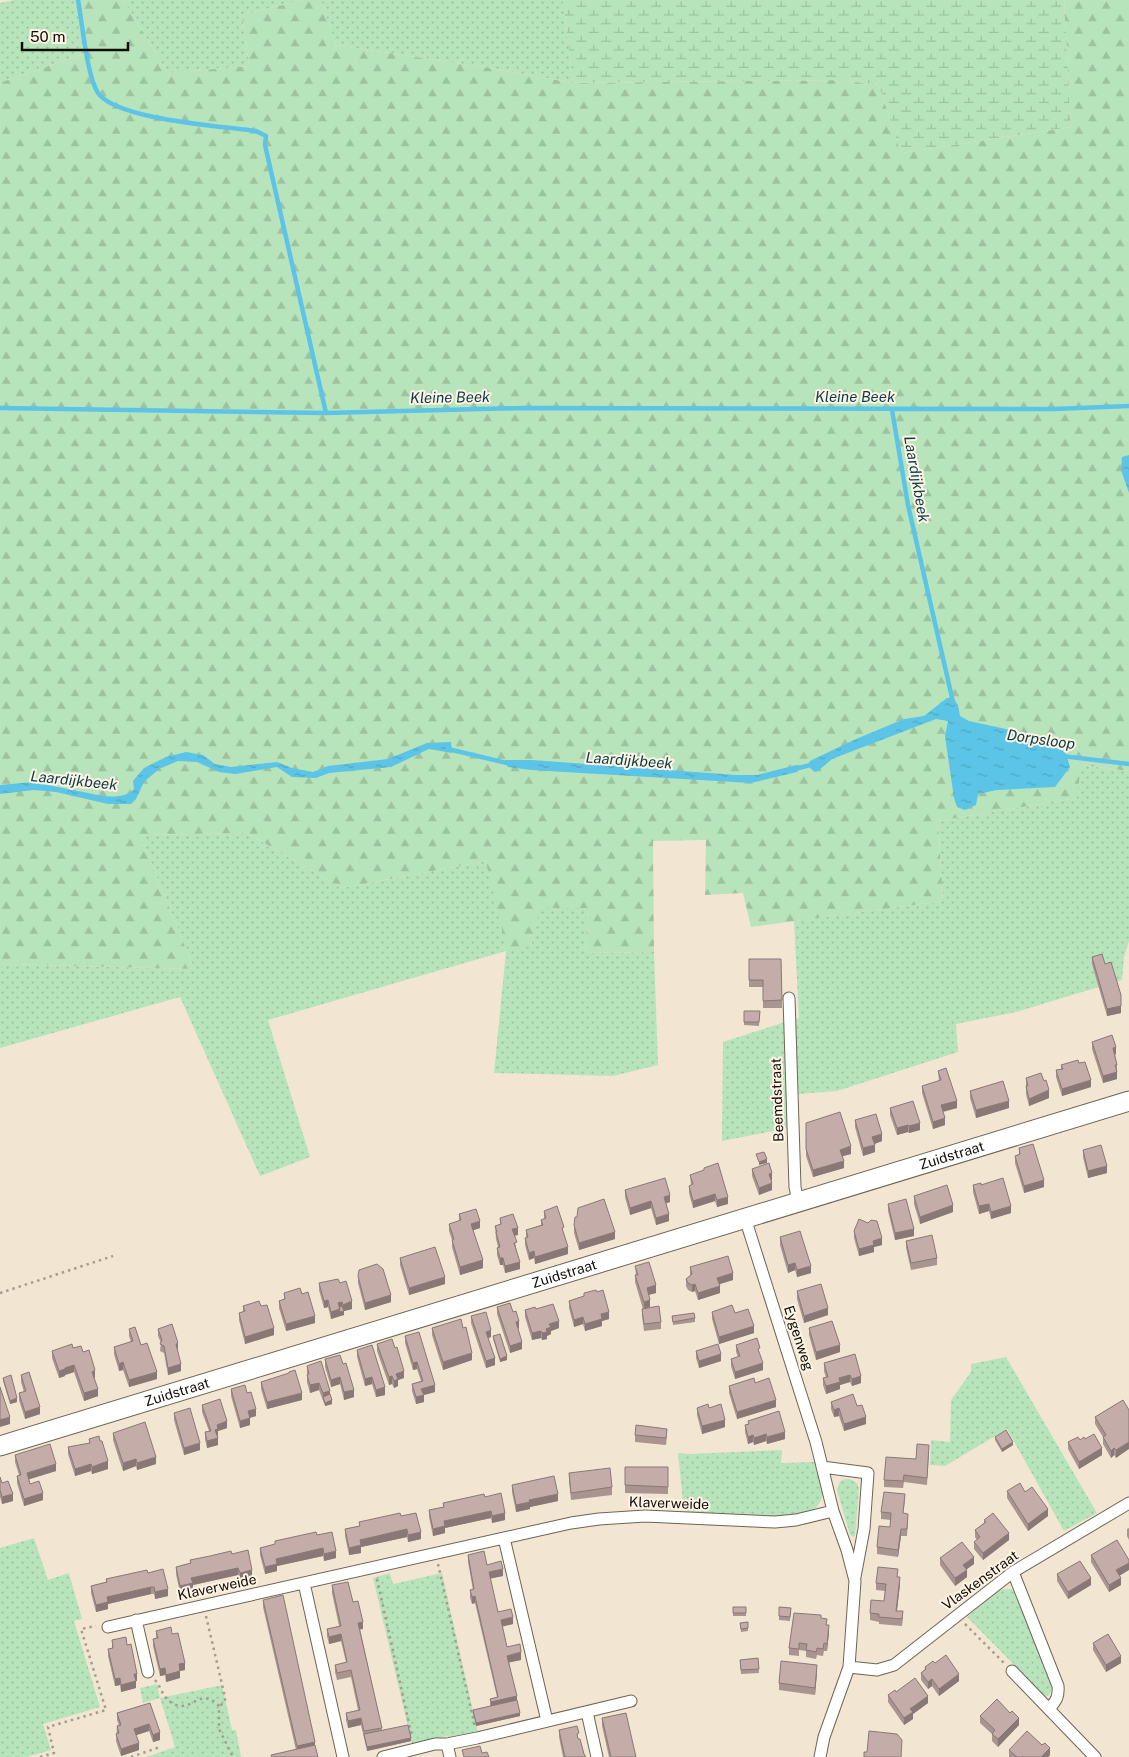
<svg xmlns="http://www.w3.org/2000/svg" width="1129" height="1757" viewBox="0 0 1129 1757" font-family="'Public Sans',sans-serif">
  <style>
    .green { fill: url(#green-dots) }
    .forest { fill: url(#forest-firs) }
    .wetland { fill: url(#wetland-marsh) }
    .water { fill: url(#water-ripples) }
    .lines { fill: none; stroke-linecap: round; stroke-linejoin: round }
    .stream { stroke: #5cc4e6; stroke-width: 4.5 }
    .street-casing { stroke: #6e6453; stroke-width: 13 }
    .primary-casing { stroke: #6e6453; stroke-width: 21 }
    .path { stroke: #a59c8e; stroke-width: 2.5; stroke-dasharray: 2.5 4; stroke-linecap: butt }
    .street { stroke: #fff; stroke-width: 11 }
    .primary { stroke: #fff; stroke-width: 19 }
    .wall { fill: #a99490 }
    .shaded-wall { fill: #897876 }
    .building { fill: #c4aca8; stroke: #897876 }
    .labels { text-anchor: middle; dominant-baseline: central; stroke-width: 4; stroke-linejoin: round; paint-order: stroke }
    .street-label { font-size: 14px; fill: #100c06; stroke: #fef4e5 }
    .water-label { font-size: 15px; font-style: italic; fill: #0b3c4a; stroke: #fef4e5 }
  </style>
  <defs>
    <pattern id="green-dots" width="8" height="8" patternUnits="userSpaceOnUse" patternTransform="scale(1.25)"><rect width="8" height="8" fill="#b8e4bb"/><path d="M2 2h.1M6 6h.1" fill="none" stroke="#9dc29f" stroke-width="1.8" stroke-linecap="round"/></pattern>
    <pattern id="forest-firs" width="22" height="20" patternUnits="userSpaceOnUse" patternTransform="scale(1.25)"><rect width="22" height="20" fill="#b8e4bb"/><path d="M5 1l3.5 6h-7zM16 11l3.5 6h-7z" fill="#9dc29f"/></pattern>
    <pattern id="wetland-marsh" width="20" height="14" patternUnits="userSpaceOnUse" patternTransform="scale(1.25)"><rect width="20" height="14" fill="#b8e4bb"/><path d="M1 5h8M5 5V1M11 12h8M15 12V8" fill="none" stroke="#9dc29f"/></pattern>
    <pattern id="water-ripples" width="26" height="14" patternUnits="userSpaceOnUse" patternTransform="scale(1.25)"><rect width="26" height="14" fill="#5cc4e6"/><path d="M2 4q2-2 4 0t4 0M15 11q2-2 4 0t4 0" fill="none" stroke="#4fa7c4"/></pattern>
  </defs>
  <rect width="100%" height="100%" fill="#f2e6d3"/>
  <!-- green -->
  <path class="green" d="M14 0H78L86 53 2 82 0 86V3Z
    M123 0H303L242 15 249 66 168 73Z
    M321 0H563L573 83 495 69 336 45Z
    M1080 765 1129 771V941L1124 957 1122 980 1016 1012 956 1024 958 1052 837 1091 798 1094 794 1020 799 1018 794 921 943 901 938 821 1076 798Z
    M247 833 342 888 486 861 531 946 539 908H588L585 953 654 952 658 1065 613 1076 494 1073 506 951 268 1020 310 1157 260 1176 180 997 0 1048V964L194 969 140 835Z
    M785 1022 789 1128 722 1141 723 1042Z
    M1006 1357 1097 1513 1064 1531 1007 1429 945 1466 930 1465 931 1440 950 1442 951 1400 971 1372V1364Z
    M782 1450 781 1463 815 1462C818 1472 826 1490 821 1500 819 1504 816 1509 811 1511 781 1523 717 1514 684 1512L678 1453 689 1454Z
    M845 1479C852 1479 857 1481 859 1488L855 1536 853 1537 850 1535 837 1490 840 1481Z
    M34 1538 48 1580 69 1573 82 1619 74 1621 100 1707 43 1724 51 1750 27 1757H0V1548Z
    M390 1573 393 1584 442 1573 478 1733 449 1740 448 1736 412 1744 373 1578Z
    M1005 1589H1012L1018 1599 1052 1689 1050 1694 1046 1697 967 1617 998 1591Z
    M157 1684 160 1698 222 1685 232 1730H236L241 1757H146L175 1747 160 1698 143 1703 140 1688Z"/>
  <!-- forest -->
  <path class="forest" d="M78 0H123L168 73 249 66 242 15 303 0H321L336 45 495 69 573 83 841 80 879 85 901 153 1071 127 1064 0H1129V771L1081 765 1077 798 938 821 943 901 751 927 743 893 705 895 706 840 653 841 654 952 585 953 588 908H540L531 946 507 951 486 861 342 888 247 833 140 835 194 969 0 964V86L2 82 86 53Z"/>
  <!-- wetland -->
  <path class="wetland" d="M563 0H1064L1071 127 901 153 879 85 841 80 573 83Z"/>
  <!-- water -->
  <path class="water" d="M1129 455V493L1121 470 1122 457Z
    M947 698H953L958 705 960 716 969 721 1015 731 1063 751 1066 754 1070 767 1055 787 997 790 978 794 976 805 965 810 957 807 954 798 945 736 948 721 936 719 832 759 818 771 815 772 810 768 809 762 812 760 856 739 904 719 924 716Z
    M451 742 452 753 429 749 391 767 329 773 316 778 292 777 277 767 236 774 219 772 197 762 178 761 159 769 144 782 136 799 131 804H108L56 792 34 790 0 794V785L33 782 103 796C113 797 127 797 134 789L133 781 144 768 166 757 186 752 203 755 215 764 231 767 277 762 292 768 313 772 328 766 388 759 427 743Z
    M532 760 736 775H757L796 765 801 766 797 772 751 783 531 770 508 767 505 760Z"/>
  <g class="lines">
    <!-- stream -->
    <path class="stream" d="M78 0C82 21 87 77 98 93 117 120 222 126 256 131L266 136 265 145 326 413 524 408 1054 409 1129 406
      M0 408 326 413
      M892 410 908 505 953 702
      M448 749 511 764
      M1062 756 1129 764
      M795 769 814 764"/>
    <defs>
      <path id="street" d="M789 998 795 1187 798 1202
        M745 1218 816 1442 833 1511 847 1550 855 1581 849 1667 824 1737 820 1757
        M822 1467 868 1473 864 1529 855 1577
        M504 1538 547 1721
        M1013 1572 1058 1686C1059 1697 1056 1701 1049 1709
        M304 1583 343 1757
        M136 1620 148 1672
        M108 1627 571 1523 599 1519 645 1516 775 1522 796 1520 833 1511
        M849 1667 877 1670 894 1665 1013 1572 1129 1503
        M1012 1671 1095 1757
        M587 1712 597 1757
        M447 1744 450 1757
        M383 1757 435 1744H447L477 1738 631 1701"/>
      <g id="primary">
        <path id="s1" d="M0 1446 1129 1101"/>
      </g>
    </defs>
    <!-- street casing -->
    <use href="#street" class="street-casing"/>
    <!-- primary casing -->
    <use href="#primary" class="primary-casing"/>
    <!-- path -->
    <path class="path" d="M0 1293 113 1256
      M438 1564 475 1727
      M377 1579 412 1737
      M206 1616 225 1697V1701L220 1706
      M965 1624 1004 1663
      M155 1680C162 1688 162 1697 172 1703 192 1715 199 1685 219 1706V1729L233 1757
      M40 1757 54 1753 48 1727 106 1710 81 1629 96 1626
      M131 1757 160 1747"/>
    <!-- street -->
    <use href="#street" class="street"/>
    <!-- primary -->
    <use href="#primary" class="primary"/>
  </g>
  <!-- wall -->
  <path class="wall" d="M1092 957 1105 964 1121 995V1013L1107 1016 1092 964Z
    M749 959H781L782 1008H763V987H749Z
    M760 1011 759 1026 744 1025V1022Z
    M1092 1042 1116 1054 1115 1055 1117 1065V1079L1103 1083 1092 1049Z
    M1061 1065 1091 1087 1062 1096 1056 1077V1070L1061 1069Z
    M938 1071 957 1108 943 1112 945 1125 933 1129 922 1093V1086L939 1081Z
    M1026 1078 1049 1098 1029 1106 1026 1094Z
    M970 1091 1009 1108 976 1118 970 1098Z
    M890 1108 920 1130 909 1133 908 1132 897 1135 890 1115Z
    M855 1120 882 1141 874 1144 875 1152 863 1156 855 1127Z
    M806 1123 851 1154 842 1156 844 1168 813 1177 806 1156Z
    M1019 1148 1044 1187 1024 1193 1015 1163V1156L1019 1155Z
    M1083 1150 1107 1173 1088 1178 1083 1157Z
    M704 1168 728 1204 717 1207 715 1201 693 1208 689 1193V1186L691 1185 690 1175 704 1171Z
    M752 1169 772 1180H771L772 1190 759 1195 752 1176Z
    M973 1185H981L1011 1213 991 1219 989 1211 979 1214 973 1192Z
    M625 1190 670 1202 666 1203 669 1221 656 1225 651 1208 630 1215 625 1197Z
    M914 1196 953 1212 920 1224 914 1204Z
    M888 1204 914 1236 895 1240 888 1211Z
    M544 1211 564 1234 568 1254 535 1264 534 1258 529 1260 525 1245V1238H526V1230L541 1225V1220L544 1219Z
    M459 1214 480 1228 473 1230 483 1268 460 1275 452 1247V1240L449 1231V1224L459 1221Z
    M500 1218 518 1235 514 1236 520 1269 505 1273 503 1265H500L497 1255V1248L498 1247 496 1239 495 1226 500 1224Z
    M868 1223 882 1245 874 1247V1252L859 1256 854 1238V1231Z
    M574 1225 615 1239 579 1250 574 1233Z
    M780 1237 811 1273 797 1277 795 1270 788 1273 780 1245Z
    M906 1241 937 1258V1265L911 1270 906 1248Z
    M400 1258 445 1284 409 1295 400 1265Z
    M635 1266 656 1293 649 1295 650 1307 647 1308 661 1322V1329L644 1331 642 1316V1309H643L635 1282V1275H636Z
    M690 1267 733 1280 719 1284 720 1293 698 1300 695 1291 692 1292 688 1290 686 1286V1279L690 1276Z
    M358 1276 391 1302 365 1310 358 1283Z
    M319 1283H340L352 1309 344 1311V1315L331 1319 328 1307 324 1308 319 1290Z
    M797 1291 828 1315 804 1323 797 1299Z
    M284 1293 302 1294 315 1323 286 1331 279 1308V1301L284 1299Z
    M584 1293 609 1319 602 1321V1326L585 1331 583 1324 574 1327 569 1308V1301L584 1296Z
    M243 1306H261L274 1335 245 1344 239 1320V1313L243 1312Z
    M497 1307 519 1328 518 1329 522 1349 510 1353 497 1314Z
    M536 1309 559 1328 551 1331V1334L547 1336V1339L542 1340 541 1338 532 1340 525 1317V1310Z
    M712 1312 754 1333 719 1344 712 1319Z
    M471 1316 491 1337 488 1338 495 1365 486 1368 471 1323Z
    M672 1316 695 1318V1322L673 1325Z
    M432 1328H463L472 1360 443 1370 432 1335Z
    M809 1328 840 1352 816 1360 809 1335Z
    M129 1329 141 1345 157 1379 129 1387 123 1370 119 1371 114 1354V1347L131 1342 129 1336Z
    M158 1329 178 1350 177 1351 181 1371 168 1375 164 1353 160 1351 161 1343 158 1336Z
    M405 1336 435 1392 424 1395V1402L416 1404 412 1391V1384L421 1381 417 1369 413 1370 405 1343Z
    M493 1336 507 1360 500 1362 493 1339Z
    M377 1344 404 1378 398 1380V1386L394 1388 392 1384 389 1385 377 1351Z
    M736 1345 760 1355 763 1370 735 1379 731 1366V1359L738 1357 736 1352Z
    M73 1348 83 1352 95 1378H94L98 1396 84 1401 74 1372 65 1375V1376L59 1378 52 1358V1351Z
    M357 1350 385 1395 376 1397 372 1384 365 1386 357 1357Z
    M696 1351 721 1361 699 1368 696 1358Z
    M855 1354 861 1383 852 1386 850 1382 840 1385V1389L826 1394 823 1385V1378H826L824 1371V1363Z
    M325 1359 343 1364 354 1397 344 1400 340 1384 331 1387 325 1367Z
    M307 1366 330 1394 332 1404 325 1406 319 1390 310 1393 307 1382Z
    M21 1375 40 1414 25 1419 19 1400V1393L24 1392 21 1382Z
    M3 1378 17 1402 10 1404 3 1381Z
    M261 1382 302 1400 267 1409 261 1389Z
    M755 1383 776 1407 737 1419 729 1393V1386Z
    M231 1389 247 1393 256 1416 250 1418V1425L240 1428 231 1396Z
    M1123 1400 1116 1458 1114 1455 1111 1458 1103 1444V1437L1095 1424V1417Z
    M831 1402 857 1406 866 1424 844 1431 839 1416 834 1417 831 1409Z
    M202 1405 227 1428 218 1431V1436H217L218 1445 207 1448 205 1439V1432L209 1431 202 1412Z
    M697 1408 725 1427 702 1434 697 1415Z
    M174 1413 200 1450 184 1455 174 1420Z
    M748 1421 785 1439 767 1444 766 1441 754 1445 753 1442 748 1444 745 1432V1425L748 1424Z
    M113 1433 156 1464 137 1470 136 1466 123 1471 113 1440Z
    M635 1435 667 1436 666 1445 635 1442Z
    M995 1437 1013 1445 1002 1452 995 1440Z
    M89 1439 108 1469 92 1474 91 1471 75 1476 68 1454V1447L89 1443Z
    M1085 1439 1102 1455 1079 1469 1068 1449V1442Z
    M929 1452 927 1485 904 1482 903 1488 884 1487V1480Z
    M15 1455 56 1471 29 1479 30 1484 43 1500 24 1506 17 1483V1476L19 1475 15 1462Z
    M625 1467H668V1494L625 1493Z
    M569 1473 612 1487V1495L571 1500 569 1481Z
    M0 1477 2 1483 13 1501 2 1504 0 1497Z
    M512 1485 558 1501 530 1507V1509L516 1512 512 1492Z
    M1007 1491 1048 1516 1028 1531 1007 1498Z
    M485 1497 505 1520 492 1523 491 1518 445 1528V1533L433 1536 429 1517V1510L443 1507V1503Z
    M905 1501 903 1514 908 1521 907 1536H901L898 1557 877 1554V1547L890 1527 891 1520 881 1519V1512Z
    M401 1516 421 1539 408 1542 407 1537 361 1547V1553L349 1555 345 1536V1529L359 1526V1522Z
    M984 1520 1009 1540 983 1560 974 1549V1542L977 1540 975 1537V1530L984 1523Z
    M1129 1528V1540L1127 1536V1529Z
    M317 1535 336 1558 324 1561 323 1556 277 1566V1571L265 1574 260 1555V1548L275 1545V1541Z
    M232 1554 252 1577 240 1580 238 1575 193 1585V1590L180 1593 176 1574V1567L190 1563V1560Z
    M468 1555 487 1565 503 1576 490 1578 498 1612 513 1624 502 1626 507 1647 521 1660 509 1662 520 1716 476 1726 473 1713V1710L490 1706V1699L497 1697 475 1603 472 1604 470 1598V1590H473L468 1562Z
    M1091 1555 1119 1576 1121 1585 1109 1592 1091 1562Z
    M940 1558 974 1564 966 1569 967 1577 955 1586 940 1565Z
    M148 1573 168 1596 155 1599 154 1594H151L108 1604V1609L96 1612 91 1593V1586L106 1582V1579Z
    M1057 1574 1091 1585 1068 1599 1057 1581Z
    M898 1577 900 1584 897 1611 903 1618 902 1626 879 1624V1622L870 1620V1613L884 1601 885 1591 876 1590V1583Z
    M332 1585 353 1602 363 1629H360L382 1730 411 1741 367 1751 361 1725 348 1728 346 1720V1713L358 1710 351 1677 337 1680 335 1672V1665L346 1662 341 1641 329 1644 327 1636V1629L339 1626 332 1593Z
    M263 1600 315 1745 296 1750 263 1607Z
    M733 1607H746V1616H733Z
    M779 1607 791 1608 790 1621 779 1620Z
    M821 1619 827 1625 829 1632 827 1651H824L823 1656 817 1655 816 1659 806 1657V1651L799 1650V1656L789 1655V1648Z
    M748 1622V1631L741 1632 740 1623Z
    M156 1631 172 1634 185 1670 180 1671V1678L166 1682 165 1675 160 1676 153 1646V1639L156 1638Z
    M112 1640 137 1681H136V1688L121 1692 120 1685 115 1686 108 1656V1649L112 1648Z
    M1093 1643 1121 1663 1106 1672 1093 1650Z
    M758 1658 759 1673 741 1674 740 1660Z
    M935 1663 959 1681 939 1696 932 1686 928 1689 921 1680V1673L925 1669V1667Z
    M817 1672 815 1695 779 1690V1683Z
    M896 1692 928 1703 913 1714V1719L904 1725 888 1702V1695Z
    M150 1703 160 1740 153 1742 149 1731 136 1735 139 1750 121 1756 116 1741 117 1726H119L117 1720V1713Z
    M1010 1713 1019 1725 998 1747 992 1741V1734L980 1723V1716Z
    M602 1718 636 1757H609L602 1726Z
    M559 1730 579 1739 584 1754 586 1757H563L559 1737Z
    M1042 1745 1050 1755 1048 1757H1009V1750Z"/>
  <!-- shaded-wall -->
  <path class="shaded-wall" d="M1121 1006V1013L1107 1016V1009Z
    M1116 1047V1054L1113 1055V1048Z
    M1117 1072V1079L1103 1083V1076Z
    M1091 1080V1087L1062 1096V1089Z
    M1049 1090V1098L1029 1106V1099Z
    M957 1101V1108L941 1112V1105Z
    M1009 1101V1108L976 1118V1110Z
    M945 1118V1125L933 1129V1122Z
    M920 1123V1130L909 1133V1126Z
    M908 1125V1132L897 1135V1128Z
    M882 1134V1141L872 1145V1137Z
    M875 1145V1152L863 1156V1148Z
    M851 1146V1154L840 1157V1150Z
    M767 1159V1163L759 1165V1162Z
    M844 1161V1168L813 1177V1170Z
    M1107 1166V1173L1088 1178V1171Z
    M772 1173V1180L769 1181V1174Z
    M1044 1180V1187L1024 1193V1186Z
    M772 1183V1190L759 1195V1188Z
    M715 1194V1201L693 1208V1201Z
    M670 1195V1202L664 1204V1197Z
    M728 1197V1204L717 1207V1200Z
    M651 1201V1208L630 1215V1208Z
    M989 1204V1211L979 1214V1206Z
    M953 1205V1212L920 1224V1217Z
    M1011 1206V1213L991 1219V1212Z
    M669 1214V1221L656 1225V1218Z
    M480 1221V1228L471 1231V1224Z
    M518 1228V1235L512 1236V1229Z
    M914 1229V1236L895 1240V1233Z
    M615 1232V1239L579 1250V1243Z
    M882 1238V1245L874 1247V1252L859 1256V1249L873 1241Z
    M568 1247V1254L535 1264V1257Z
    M534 1251V1258L529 1260V1253Z
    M500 1258H503V1265H500Z
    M483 1260V1268L460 1275V1267Z
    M520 1262V1269L505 1273V1266Z
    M795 1263V1270L788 1273V1265Z
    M811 1266V1273L797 1277V1270Z
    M733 1273V1280L717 1285V1278Z
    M445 1277V1284L409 1295V1288Z
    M695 1284V1291L692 1292V1285Z
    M656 1285V1293L647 1295V1288Z
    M720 1286V1293L698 1300V1293Z
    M391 1295V1302L365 1310V1303Z
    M328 1300V1307L324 1308V1301Z
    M650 1300V1307L644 1309V1302Z
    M352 1301V1309L344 1311V1315L340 1316V1312L343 1311V1305Z
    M342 1302V1309L340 1310V1316L331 1319V1312L338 1303Z
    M828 1308V1315L804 1323V1316Z
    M609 1312V1319L602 1321V1326L585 1331V1324L601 1314Z
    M315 1316V1323L286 1331V1324Z
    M583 1317V1324L574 1327V1320Z
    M519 1321V1328L516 1330V1322Z
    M559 1321V1328L551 1331V1334L547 1336V1339L542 1340V1333L549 1324Z
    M754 1326V1333L719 1344V1337Z
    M274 1328V1335L245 1344V1337Z
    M491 1330V1337L486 1339V1332Z
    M541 1331V1338L532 1340V1333Z
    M522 1342V1349L510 1353V1346Z
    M178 1343V1350L176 1351V1344Z
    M840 1345V1352L816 1360V1352Z
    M472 1353V1360L443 1370V1362Z
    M721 1354V1361L699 1368V1361Z
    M507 1356V1360L500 1362V1359Z
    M495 1358V1365L486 1368V1361Z
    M123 1362V1370L119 1371V1364Z
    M417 1362V1369L413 1370V1363Z
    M763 1363V1370L735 1379V1372Z
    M181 1364V1371L168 1375V1368Z
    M74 1365V1372L65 1375V1376L59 1378V1371L65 1368Z
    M95 1370V1378L92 1379V1372Z
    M404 1371V1378L398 1380V1386L394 1388V1381L396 1374Z
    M157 1372V1379L129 1387V1380Z
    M850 1375V1382L840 1385V1389L826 1394V1386L839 1378Z
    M392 1376V1384L389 1385V1377Z
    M861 1376V1383L852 1386V1379Z
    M340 1377V1384L331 1387V1380Z
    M372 1377V1384L365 1386V1379Z
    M319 1383V1390L310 1393V1385Z
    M435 1385V1392L424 1395V1402L416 1404V1397L421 1389Z
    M385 1387V1395L376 1397V1390Z
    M98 1389V1396L84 1401V1393Z
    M354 1390V1397L344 1400V1392Z
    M330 1391V1398L323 1397V1400V1393Z
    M302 1393V1400L267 1409V1402Z
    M17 1398V1402L10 1404V1401Z
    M332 1400V1404L325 1406V1403Z
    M776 1400V1407L737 1419V1412Z
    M40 1407V1414L25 1419V1412Z
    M839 1408V1416L834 1417V1410Z
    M256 1409V1416L248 1418V1411Z
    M10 1417V1424L0 1427V1420Z
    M866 1417V1424L844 1431V1424Z
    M250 1418V1425L240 1428V1421Z
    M725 1420V1427L702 1434V1426Z
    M227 1421V1428L218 1431V1436L215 1437V1430L217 1425Z
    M785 1432V1439L767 1444V1437Z
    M766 1434V1441L754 1445V1438Z
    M753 1435V1442L748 1444V1437Z
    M218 1438V1445L207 1448V1441Z
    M1013 1442V1445L1002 1452V1449Z
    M1129 1442V1449L1116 1458V1450Z
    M200 1443V1450L184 1455V1448Z
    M1102 1448V1455L1079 1469V1462Z
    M1114 1448V1455L1111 1458V1451Z
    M156 1457V1464L137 1470V1463Z
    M136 1459V1466L123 1471V1463Z
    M108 1461V1469L92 1474V1467Z
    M56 1464V1471L27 1480V1473Z
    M91 1464V1471L75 1476V1469Z
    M43 1493V1500L24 1506V1499Z
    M13 1494V1501L2 1504V1497Z
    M558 1494V1501L530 1507V1509L516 1512V1505L529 1500Z
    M1048 1509V1516L1028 1531V1524Z
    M491 1511V1518L445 1528V1533L433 1536V1529L444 1521Z
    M505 1513V1520L492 1523V1516Z
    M407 1529V1537L361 1547V1553L349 1555V1548L360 1540Z
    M901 1529V1536L898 1557V1550Z
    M421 1532V1539L408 1542V1535Z
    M1009 1533V1540L983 1560V1553Z
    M323 1548V1556L277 1566V1571L265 1574V1567L276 1559Z
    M336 1551V1558L324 1561V1554Z
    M974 1557V1564L963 1572V1565Z
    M1129 1563V1570L1116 1578V1570Z
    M238 1568V1575L193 1585V1590L180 1593V1586L191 1578Z
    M503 1569V1576L489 1579V1572Z
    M252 1570V1577L240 1580V1573Z
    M967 1570V1577L955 1586V1578Z
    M900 1577V1584L896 1618V1611Z
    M1091 1578V1585L1068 1599V1592Z
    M1121 1578V1585L1109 1592V1585Z
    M151 1587V1594L108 1604V1609L96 1612V1605L107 1597Z
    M168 1589V1596L155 1599V1592Z
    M475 1596V1603L472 1604V1597Z
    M513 1617V1624L501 1627V1620Z
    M363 1622V1629L358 1630V1623Z
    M829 1625V1632L827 1651V1644Z
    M341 1634V1641L329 1644V1637Z
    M521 1652V1660L507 1663V1656Z
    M1121 1656V1663L1106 1672V1665Z
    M185 1663V1670L179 1671V1664Z
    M817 1665V1672L815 1695V1688Z
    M165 1668V1675L160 1676V1669Z
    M180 1671V1678L166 1682V1675Z
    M134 1674H137V1681H134Z
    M959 1674V1681L939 1696V1689Z
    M120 1678V1685L115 1686V1679Z
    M932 1679V1686L928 1689V1682Z
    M136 1681V1688L121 1692V1685Z
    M517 1696V1703L491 1709V1702Z
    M928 1696V1703L913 1714V1719L904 1725V1718L910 1709Z
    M520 1713V1716L476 1726V1723Z
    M361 1718V1725L348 1728V1721Z
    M1019 1718V1725L998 1747V1739Z
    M149 1724V1731L134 1736V1729Z
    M160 1732V1740L153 1742V1735Z
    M411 1738V1741L367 1751V1747Z
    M315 1742V1749L297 1753V1746Z
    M139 1743V1750L121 1756V1749Z
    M1050 1748V1755L1048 1757H1041Z"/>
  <!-- building -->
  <path class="building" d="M1102 954 1105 964 1111 962 1121 995V1006L1107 1009 1092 957Z
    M749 959H781L782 1000 763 1001V980H749Z
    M744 1011H760L759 1022H744Z
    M1112 1035 1116 1047 1113 1048 1117 1065H1115L1117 1072 1103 1076 1092 1042Z
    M1078 1060 1079 1063 1085 1062 1091 1080 1062 1089 1056 1070 1063 1069 1061 1065Z
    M946 1068 957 1101 941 1105 945 1118 933 1122 922 1086 941 1080 938 1071Z
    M1041 1073 1044 1081 1046 1080 1049 1090 1029 1099 1026 1086H1028L1026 1078Z
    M1003 1081 1009 1101 976 1110 970 1091Z
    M913 1101 920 1123 909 1126 908 1125 897 1128 890 1108Z
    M840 1112 851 1146 840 1150 844 1161 813 1170 806 1149V1123Z
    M876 1114 882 1134 872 1137 875 1145 863 1148 855 1120Z
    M1033 1144 1044 1180 1024 1186 1015 1156 1020 1154 1019 1148Z
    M1101 1145 1107 1166 1088 1171 1083 1150Z
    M764 1152 767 1159 759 1162 756 1154Z
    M718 1163 728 1197 717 1200 715 1194 693 1201 689 1186 693 1184 690 1175 704 1170V1168Z
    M769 1163 772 1173 769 1174 772 1183 759 1188 752 1169Z
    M665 1178 670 1195 664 1197 669 1214 656 1218 651 1201 630 1208 625 1190Z
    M1003 1178 1011 1206 991 1212 989 1204 979 1206 973 1185 981 1183V1185Z
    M947 1185 953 1205 920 1217 914 1196Z
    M604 1199 615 1232 579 1243 574 1225 575 1217H577L578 1208Z
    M906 1199 914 1229 895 1233 888 1204Z
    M557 1206 564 1227 562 1228 568 1247 535 1257 534 1251 529 1253 525 1238 528 1237 526 1230 543 1225 541 1220 546 1218 544 1211Z
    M476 1209 480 1221 471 1224 483 1260 460 1267 452 1240 454 1239 449 1224 461 1220 459 1214Z
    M513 1214 518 1228 512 1229 517 1242 514 1243 520 1262 505 1266 503 1258H500L497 1248 500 1247 496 1232H497L495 1226 501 1224 500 1218Z
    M859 1219 868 1223 871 1220 877 1221 882 1238 873 1241 874 1245 859 1249 854 1231Z
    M800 1231 811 1266 797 1270 795 1263 788 1265 780 1237Z
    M932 1235 937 1258 911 1263 906 1241Z
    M435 1247 445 1277 409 1288 400 1258Z
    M728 1256 733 1273 717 1278 720 1286 698 1293 695 1284 692 1285 688 1283 686 1279 692 1274 690 1267Z
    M649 1262 656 1285 647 1288 650 1300 644 1302 635 1275H638L635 1266Z
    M377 1264 383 1269 391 1295 365 1303 358 1276 359 1270Z
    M338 1279 340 1283 346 1281 352 1301 343 1305 342 1302 338 1303 340 1309 331 1312 328 1300 324 1301 319 1283Z
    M821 1284 828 1308 804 1316 797 1291Z
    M300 1288 302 1294 308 1292 315 1316 286 1324 279 1301 285 1299 284 1293Z
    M596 1290 597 1292 603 1290 609 1312 601 1314 602 1319 585 1324 583 1317 574 1320 569 1301 584 1296V1293Z
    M259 1301 261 1306 267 1305 274 1328 245 1337 239 1313 245 1311 243 1306Z
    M510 1303 513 1312 516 1311 519 1321 516 1322 522 1342 510 1346 497 1307Z
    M553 1304 559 1321 549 1324 551 1327 546 1329 547 1332 542 1333 541 1331 532 1333 525 1310 535 1307 536 1309Z
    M732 1305 735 1313 748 1309 754 1326 719 1337 712 1312Z
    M342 1306 344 1311 340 1312 339 1307Z
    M659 1306 661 1322 644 1324 642 1309Z
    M486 1312 491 1330 486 1332 495 1358 486 1361 471 1316Z
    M694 1313 695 1318 673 1322 672 1316Z
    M461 1319 463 1328 466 1327 472 1353 443 1362 432 1328Z
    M832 1321 840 1345 816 1352 809 1328Z
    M172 1324 178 1343 176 1344 181 1364 168 1368 164 1346 160 1344 162 1340 158 1329Z
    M135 1327 141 1345 147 1343 157 1372 129 1380 123 1362 119 1364 114 1347 133 1341 129 1329Z
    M419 1332 435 1385 421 1389 424 1395 416 1397 412 1384 423 1381 417 1362 413 1363 405 1336Z
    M500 1334 507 1356 500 1359 493 1336Z
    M757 1338 760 1348 758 1349 763 1363 735 1372 731 1359 740 1356 736 1345Z
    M392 1339 395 1348 397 1347 404 1371 396 1374 398 1379 394 1381 392 1376 389 1377 377 1344Z
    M72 1344 73 1348 81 1346 83 1352 89 1350 95 1370 92 1372 98 1389 84 1393 74 1365 65 1368V1369L59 1371 52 1351Z
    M718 1344 721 1354 699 1361 696 1351Z
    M372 1345 385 1387 376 1390 372 1377 365 1379 357 1350Z
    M855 1354 861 1376 852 1379 850 1375 839 1378 840 1382 826 1386 823 1378 828 1377 824 1363Z
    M340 1355 343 1364 346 1363 354 1390 344 1392 340 1377 331 1380 325 1359Z
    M321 1361 330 1391 323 1393 319 1383 310 1385 307 1375 309 1374 307 1366Z
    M295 1370 302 1393 267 1402 261 1382 289 1373V1372Z
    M29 1372 40 1407 25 1412 19 1393 26 1391 21 1375Z
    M11 1375 17 1398 10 1401 3 1378Z
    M754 1378 755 1383 769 1378 776 1400 737 1412 729 1386Z
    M245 1385 247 1393 251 1392 256 1409 248 1411 250 1418 240 1421 231 1389Z
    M0 1387 10 1417 0 1420Z
    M330 1394 332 1400 325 1403 323 1397Z
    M853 1394 857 1406 862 1405 866 1417 844 1424 839 1408 834 1410 831 1402Z
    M220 1399 227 1421 217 1425 218 1429 215 1430 218 1438 207 1441 205 1432 211 1431 202 1405Z
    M1123 1400 1129 1410V1442L1116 1450 1114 1448 1111 1451 1103 1437 1106 1435 1095 1417Z
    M708 1404 709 1408 721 1404 725 1420 702 1426 697 1408Z
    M190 1408 200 1443 184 1448 174 1413Z
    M779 1411 785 1432 767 1437 766 1434 754 1438 753 1435 748 1437 745 1425 749 1424 748 1421Z
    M145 1422 156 1457 137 1463 136 1459 123 1463 113 1433Z
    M636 1425 667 1429 666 1438 635 1435Z
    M1006 1430 1013 1442 1002 1449 995 1437Z
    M1094 1434 1102 1448 1079 1462 1068 1442 1078 1437 1080 1440 1084 1437 1085 1439Z
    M99 1436 100 1441H102L108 1461 92 1467 91 1464 75 1469 68 1447 90 1443 89 1439Z
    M50 1444 56 1464 27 1473 30 1484 39 1481 43 1493 24 1499 17 1476 21 1475 15 1455Z
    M917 1444 929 1445 927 1478 904 1475 903 1481 884 1480 886 1457 916 1459Z
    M625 1467H668V1487L625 1485Z
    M610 1468 612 1487 571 1493 569 1473Z
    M554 1476 558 1494 529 1500 530 1502 516 1505 512 1485Z
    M0 1477 2 1483 8 1481 13 1494 2 1497 0 1490Z
    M1020 1483 1025 1492 1032 1487 1048 1509 1028 1524 1007 1491Z
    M884 1492 905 1494 903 1513 908 1514 907 1529H901L898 1550 877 1547 879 1526 890 1527 891 1513 881 1512Z
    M501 1493 505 1513 492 1516 491 1511 468 1516 444 1521 445 1526 433 1529 429 1510 444 1507 443 1503 484 1494 485 1497Z
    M400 1513 401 1516 416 1513 421 1532 408 1535 407 1529 360 1540 361 1545 349 1548 345 1529 360 1526 359 1522Z
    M993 1513 1009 1533 983 1553 974 1542 980 1537 975 1530 986 1522 984 1520Z
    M316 1532 317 1535 332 1532 336 1551 324 1554 323 1548 276 1559 277 1564 265 1567 260 1548 275 1544V1541Z
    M1117 1540 1129 1560V1563L1116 1570 1121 1578 1109 1585 1091 1555Z
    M962 1542 974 1557 963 1565 967 1570 955 1578 940 1558Z
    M248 1550 252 1570 240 1573 238 1568 191 1578 193 1583 180 1586 176 1567 191 1563 190 1560 210 1556 231 1551 232 1554Z
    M484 1551 487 1565 501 1561 503 1569 489 1572 498 1612 511 1609 513 1617 501 1620 507 1647 520 1644 521 1652 507 1656 517 1696 491 1702 490 1699 498 1697 475 1596 472 1597 470 1590 474 1589 468 1555Z
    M1080 1561 1091 1578 1068 1592 1057 1574Z
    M878 1567 898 1569 897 1577H900L896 1611H903L902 1619 879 1617V1614L870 1613 871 1600 884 1601 886 1584 876 1583Z
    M163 1569 168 1589 155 1592 154 1587H151L107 1597 108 1602 96 1605 91 1586 107 1582 106 1579 147 1570 148 1573Z
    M348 1582 353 1602 358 1601 363 1622 358 1623 382 1728 364 1731 361 1718 348 1721 346 1713 360 1710 351 1670 337 1673 335 1665 347 1662 341 1634 329 1637 327 1629 341 1626 332 1585Z
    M283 1595 315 1742 297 1746 263 1600Z
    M733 1607H746V1613H733Z
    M779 1607 791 1608 790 1617 779 1616Z
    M794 1613 821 1615V1618L827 1619 826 1625H829L827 1644 824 1643 823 1649 817 1648 816 1652 806 1650 807 1644 799 1643V1649L789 1648Z
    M748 1622V1628L741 1629 740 1623Z
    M171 1627 172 1634 178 1633 185 1663 179 1664 180 1671 166 1675 165 1668 160 1669 153 1639 158 1638 156 1631Z
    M1108 1634 1121 1656 1106 1665 1093 1643Z
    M126 1637 127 1645 131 1644 137 1674H134L136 1681 121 1685 120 1678 115 1679 108 1649 113 1648 112 1640Z
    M946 1655 959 1674 939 1689 932 1679 928 1682 921 1673 926 1669 925 1667 933 1661 935 1663Z
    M758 1658 759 1669 741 1670 740 1660Z
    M781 1661 817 1665 815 1688 779 1683Z
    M915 1678 928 1696 910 1709 913 1712 904 1718 888 1695 895 1690 896 1692Z
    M997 1699 1010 1713 1012 1711 1019 1718 998 1739 992 1734 995 1730 980 1716Z
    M517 1700 520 1713 476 1723 473 1710Z
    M150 1703 160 1732 153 1735 149 1724 134 1729 139 1743 121 1749 116 1734 119 1733 117 1726 121 1725 117 1713Z
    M626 1713 636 1757H611L602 1718Z
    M408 1725 411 1738 367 1747 364 1734Z
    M577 1726 579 1733 577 1734 578 1739H580L584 1754 586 1757H565L559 1730Z
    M869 1731 897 1734 902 1740 901 1757H864V1752H867Z
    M1027 1731 1042 1745 1045 1743 1050 1748 1041 1757H1017L1009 1750Z
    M315 1745 318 1757H272L271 1755Z
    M480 1746 482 1753 487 1752 489 1757H464L462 1750Z"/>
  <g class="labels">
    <!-- street labels -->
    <g class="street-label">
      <text transform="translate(777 1100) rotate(-92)">Beemdstraat</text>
      <text stroke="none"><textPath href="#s1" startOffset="995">Zuidstraat</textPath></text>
      <text stroke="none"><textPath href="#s1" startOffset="590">Zuidstraat</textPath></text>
      <text transform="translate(799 1338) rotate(72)">Eygenweg</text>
      <text stroke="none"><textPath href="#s1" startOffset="185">Zuidstraat</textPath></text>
      <text transform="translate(669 1503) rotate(2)">Klaverweide</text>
      <text transform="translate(980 1580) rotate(-36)">Vlaskenstraat</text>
      <text transform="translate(217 1587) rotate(-12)">Klaverweide</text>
    </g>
    <!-- water labels -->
    <g class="water-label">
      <text x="855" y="396">Kleine Beek</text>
      <text transform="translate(450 397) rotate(-1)">Kleine Beek</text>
      <text transform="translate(917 479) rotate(80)">Laardijkbeek</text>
      <text transform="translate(1041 739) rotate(8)">Dorpsloop</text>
      <text transform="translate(629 760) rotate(4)">Laardijkbeek</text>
      <text transform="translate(74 780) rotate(6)">Laardijkbeek</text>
    </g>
  </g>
  <!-- scale -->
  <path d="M22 42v8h106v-8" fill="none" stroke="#100c06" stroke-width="2.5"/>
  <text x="30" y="42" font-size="15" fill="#100c06" stroke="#fef4e5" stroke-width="4" paint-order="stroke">50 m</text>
</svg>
